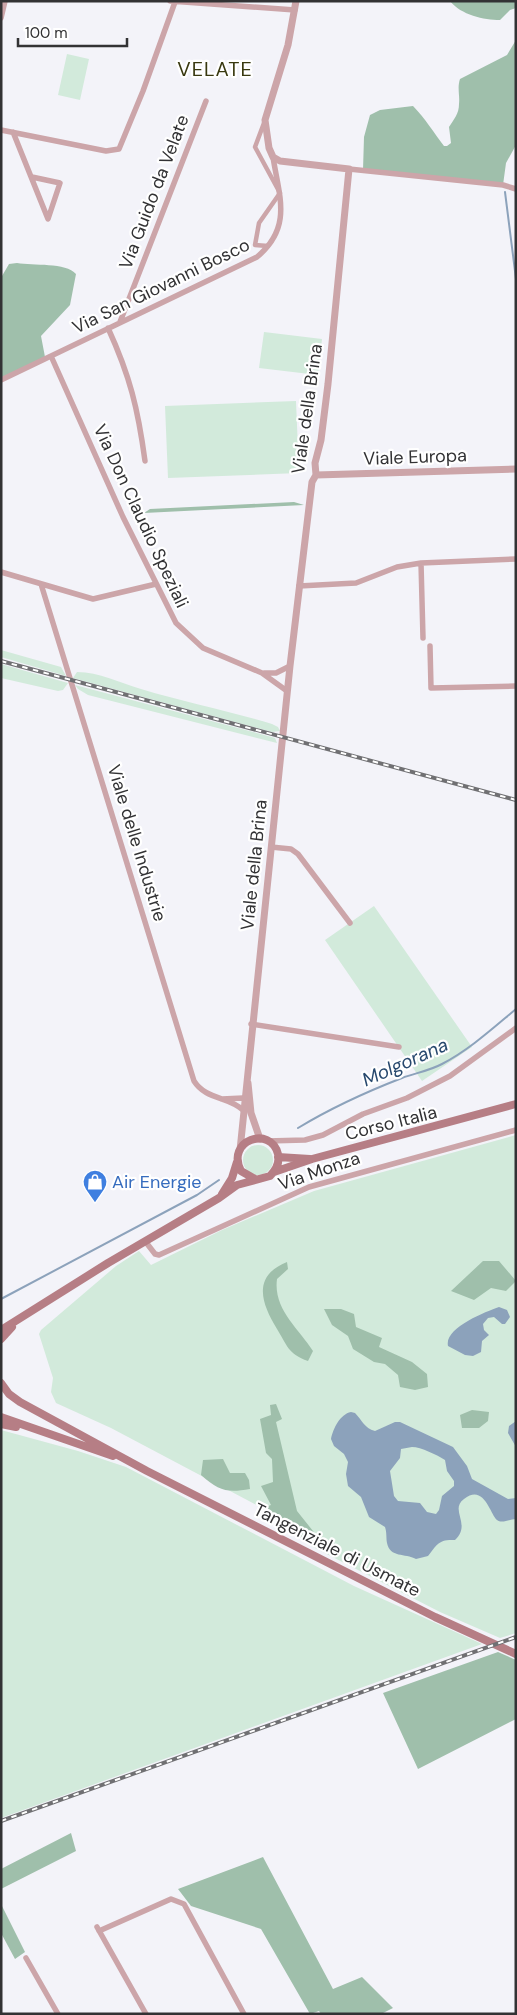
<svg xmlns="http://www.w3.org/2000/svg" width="517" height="2015" viewBox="0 0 517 2015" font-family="'DM Sans',sans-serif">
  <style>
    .green { fill: #d2eadb }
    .forest { fill: #9fbfab }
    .water { fill: #8ca2bb; fill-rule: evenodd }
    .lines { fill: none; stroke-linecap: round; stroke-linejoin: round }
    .stream { stroke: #8ca2bb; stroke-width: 2 }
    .pedestrian { stroke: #cca5a9; stroke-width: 4.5 }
    .minor { stroke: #cca5a9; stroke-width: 5.5 }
    .tertiary { stroke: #cca5a9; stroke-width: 7 }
    .secondary { stroke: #b67e85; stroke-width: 8 }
    .rail-casing { stroke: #707073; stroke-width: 4 }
    .rail { stroke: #fff; stroke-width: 2; stroke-dasharray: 5.5; stroke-linecap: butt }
    .labels { text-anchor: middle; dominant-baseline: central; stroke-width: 4.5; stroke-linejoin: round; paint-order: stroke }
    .street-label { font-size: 18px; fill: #323234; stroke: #fff }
    .shop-label { font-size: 18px; fill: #366cbe; stroke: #fff; text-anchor: start }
    .water-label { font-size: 19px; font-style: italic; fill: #28496e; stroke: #fff }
    .quarter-label { font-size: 20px; letter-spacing: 1px; fill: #393910; stroke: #fff }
  </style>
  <rect width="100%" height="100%" fill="#f3f3f9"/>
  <!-- green -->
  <path class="green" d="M67 54 89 59 80 100 58 95Z
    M264 332 322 339 318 375 259 368Z
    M296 401 299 473 168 478 165 406Z
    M1 650 61 667 66 676 1 657Z
    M1 664 68 683 63 690 58 691 1 678Z
    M77 672C99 672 120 683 141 689 184 702 229 711 272 724L278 727 280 731 272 732 73 678Z
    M75 685 268 736 275 738 277 743 88 695 78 689Z
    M374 906 472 1047 422 1081 325 940Z
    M516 1135V1633L500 1638 440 1612 313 1547 262 1508 111 1428 56 1403 51 1392 53 1378 39 1334 41 1330 116 1266 139 1251 151 1265 222 1230 314 1191Z
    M243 1160a15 15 0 1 1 30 0a15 15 0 1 1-30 0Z
    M1 1430 78 1451 126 1467 354 1586 482 1644 1 1818Z"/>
  <!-- forest -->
  <path class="forest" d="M450 1H516V8L510 10 500 20C484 20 461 15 450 1Z
    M516 40V145L506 163 503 185 363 170 364 137 370 115 380 110 413 106C425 118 434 133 444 146H447L451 143 449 127C454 119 459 114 459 104 460 95 457 88 460 79L507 55Z
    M17 263C33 266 66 262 76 274L70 305 41 336 45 357 1 378 2 276 9 264Z
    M294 502 304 505 144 513 150 509Z
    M483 1261H499L516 1281 506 1291 491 1288 474 1300 451 1291Z
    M287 1262 288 1269 277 1279C273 1309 298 1328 313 1351L308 1361C288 1354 287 1345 277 1329 261 1303 252 1276 287 1262Z
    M324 1309H341L354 1314 356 1327 382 1338 379 1347 412 1362 427 1374 428 1387 415 1390 400 1387 398 1375 385 1364 374 1362 353 1349 348 1336 332 1325Z
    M276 1404 282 1419 276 1422 297 1511 317 1536 315 1544 304 1540 262 1508 271 1505 261 1486 273 1482 272 1459 266 1453 260 1419 271 1415 270 1405Z
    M472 1410 489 1412 488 1421 479 1428H462L460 1415Z
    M223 1459 230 1473H245L249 1480 250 1489C227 1493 219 1491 201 1475L203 1460Z
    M498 1652 516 1660V1719L418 1769 383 1693Z
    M71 1833 76 1851 1 1889V1869Z
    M263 1857 333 1989 362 1977 393 2008 381 2014H321L319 2011 310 2014 261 1929 191 1906 178 1889Z
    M1 1904 25 1952 15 1959 1 1933Z"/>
  <!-- water -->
  <path class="water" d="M499 1307 507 1310 510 1317 505 1324H502L494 1317 488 1318 483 1324 484 1330 489 1335 482 1341 481 1352 473 1356 465 1355 448 1346C444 1328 485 1312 499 1307Z
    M351 1412 355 1413C362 1420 364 1428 375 1431L395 1422H400L453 1447 467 1466 472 1479 508 1499 516 1498V1519C510 1519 502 1524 497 1520 490 1514 484 1483 464 1499 449 1510 472 1524 455 1540 438 1539 437 1545 428 1556L416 1559C405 1553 390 1558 387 1543 386 1538 387 1533 385 1527L369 1517 361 1497 348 1486 346 1474 348 1462 344 1454 334 1446 331 1439C333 1429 340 1414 351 1412ZM412 1447C421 1447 437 1455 445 1460L447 1471 454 1481V1486L442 1496 439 1510 436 1514 427 1512 420 1503 398 1501 394 1496 390 1471 400 1458 401 1449Z
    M516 1421V1447L508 1433 509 1426Z"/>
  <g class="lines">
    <!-- stream -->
    <path class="stream" d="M505 192 516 279
      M298 1128C331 1108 366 1092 402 1078 415 1073 429 1071 442 1064 469 1050 492 1029 516 1009
      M1 1299 197 1195 219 1180"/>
    <!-- pedestrian -->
    <path class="pedestrian" d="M264 123 255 147 280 193 259 223 255 245 268 246"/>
    <!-- minor -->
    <path class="minor" d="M170 1 295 10
      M1 18 5 1
      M1 130 106 151 119 149 143 91 175 2
      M13 132 48 219 60 183 32 177
      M349 169 503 185 516 189
      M120 322 206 101
      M108 328C130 376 138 409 145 461
      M51 356 123 517 176 623 203 648 262 673 287 691
      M1 380 257 257C293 227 279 196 273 157
      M421 563 423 638
      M1 572 93 599 156 584
      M41 584 194 1081C206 1100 228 1096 243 1110
      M299 586 356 583 397 567 421 563 516 559
      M430 646 431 688 516 686
      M264 673H276L290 666
      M271 847 291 849 298 854 350 923
      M251 1024 399 1047
      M222 1099 243 1098 247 1103
      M267 1141 305 1140 323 1135 363 1114 407 1098 450 1076 516 1028
      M145 1241 155 1254 159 1255 309 1187 516 1130
      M97 1927 146 2014
      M99 1931 171 1899 184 1904 244 2014
      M26 1958 58 2014"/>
    <!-- tertiary -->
    <path class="tertiary" d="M316 475 516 469
      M248 1083 251 1113 260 1139
      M240 1150 290 666 312 482 316 475 315 463 321 440 328 384 349 169 280 161 273 157 269 148 265 120 288 45 296 1"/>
    <!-- secondary -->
    <path class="secondary" d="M278 1157 310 1159
      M274 1172 312 1159 516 1104
      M222 1194 232 1178 237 1162
      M1 1330 108 1263 219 1198 237 1185 270 1176C276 1170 280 1163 278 1154 271 1125 225 1140 241 1171L255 1179
      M1 1339 12 1327
      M1 1383 9 1394 20 1402 147 1471 435 1617 516 1654
      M1 1417 113 1456
      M1 1424 16 1427"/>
    <defs>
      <path id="rail" d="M1 661 516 800
        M1 1821 516 1637"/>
    </defs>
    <!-- rail casing -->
    <use href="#rail" class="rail-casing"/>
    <!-- rail -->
    <use href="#rail" class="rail"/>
  </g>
  <!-- icons -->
  <defs>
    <symbol id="shop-pin" viewBox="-11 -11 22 30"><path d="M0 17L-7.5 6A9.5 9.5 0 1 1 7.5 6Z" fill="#3f7fe0" stroke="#fff"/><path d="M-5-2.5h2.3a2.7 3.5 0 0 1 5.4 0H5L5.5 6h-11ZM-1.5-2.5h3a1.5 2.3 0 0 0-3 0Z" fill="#fff"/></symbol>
  </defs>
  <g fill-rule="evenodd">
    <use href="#shop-pin" x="81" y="1168" width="28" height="38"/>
  </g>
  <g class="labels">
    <!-- street labels -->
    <g class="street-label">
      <text transform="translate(154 192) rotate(-69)">Via Guido da Velate</text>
      <text transform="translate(161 286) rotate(-26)">Via San Giovanni Bosco</text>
      <text transform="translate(307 409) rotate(-82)">Viale della Brina</text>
      <text transform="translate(415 457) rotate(-2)">Viale Europa</text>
      <text transform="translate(141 516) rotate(65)">Via Don Claudio Speziali</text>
      <text transform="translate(137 843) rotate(73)">Viale delle Industrie</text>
      <text transform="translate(254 865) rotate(-84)">Viale della Brina</text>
      <text transform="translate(391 1123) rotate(-14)">Corso Italia</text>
      <text transform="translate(319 1171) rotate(-19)">Via Monza</text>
      <text transform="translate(337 1550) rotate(27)">Tangenziale di Usmate</text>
    </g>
    <!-- shop labels -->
    <g class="shop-label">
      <text x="112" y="1182">Air Energie</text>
    </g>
    <!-- water labels -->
    <g class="water-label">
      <text transform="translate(405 1062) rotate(-24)">Molgorana</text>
    </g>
    <!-- quarter labels -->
    <g class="quarter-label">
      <text x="215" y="69">VELATE</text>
    </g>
  </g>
  <!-- border -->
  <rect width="517" height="2015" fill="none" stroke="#323234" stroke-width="5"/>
  <!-- scale -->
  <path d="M18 38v8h109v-8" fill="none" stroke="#323234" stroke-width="2.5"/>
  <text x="25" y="38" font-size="15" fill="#323234" stroke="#ffffff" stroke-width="4" paint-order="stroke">100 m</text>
</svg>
